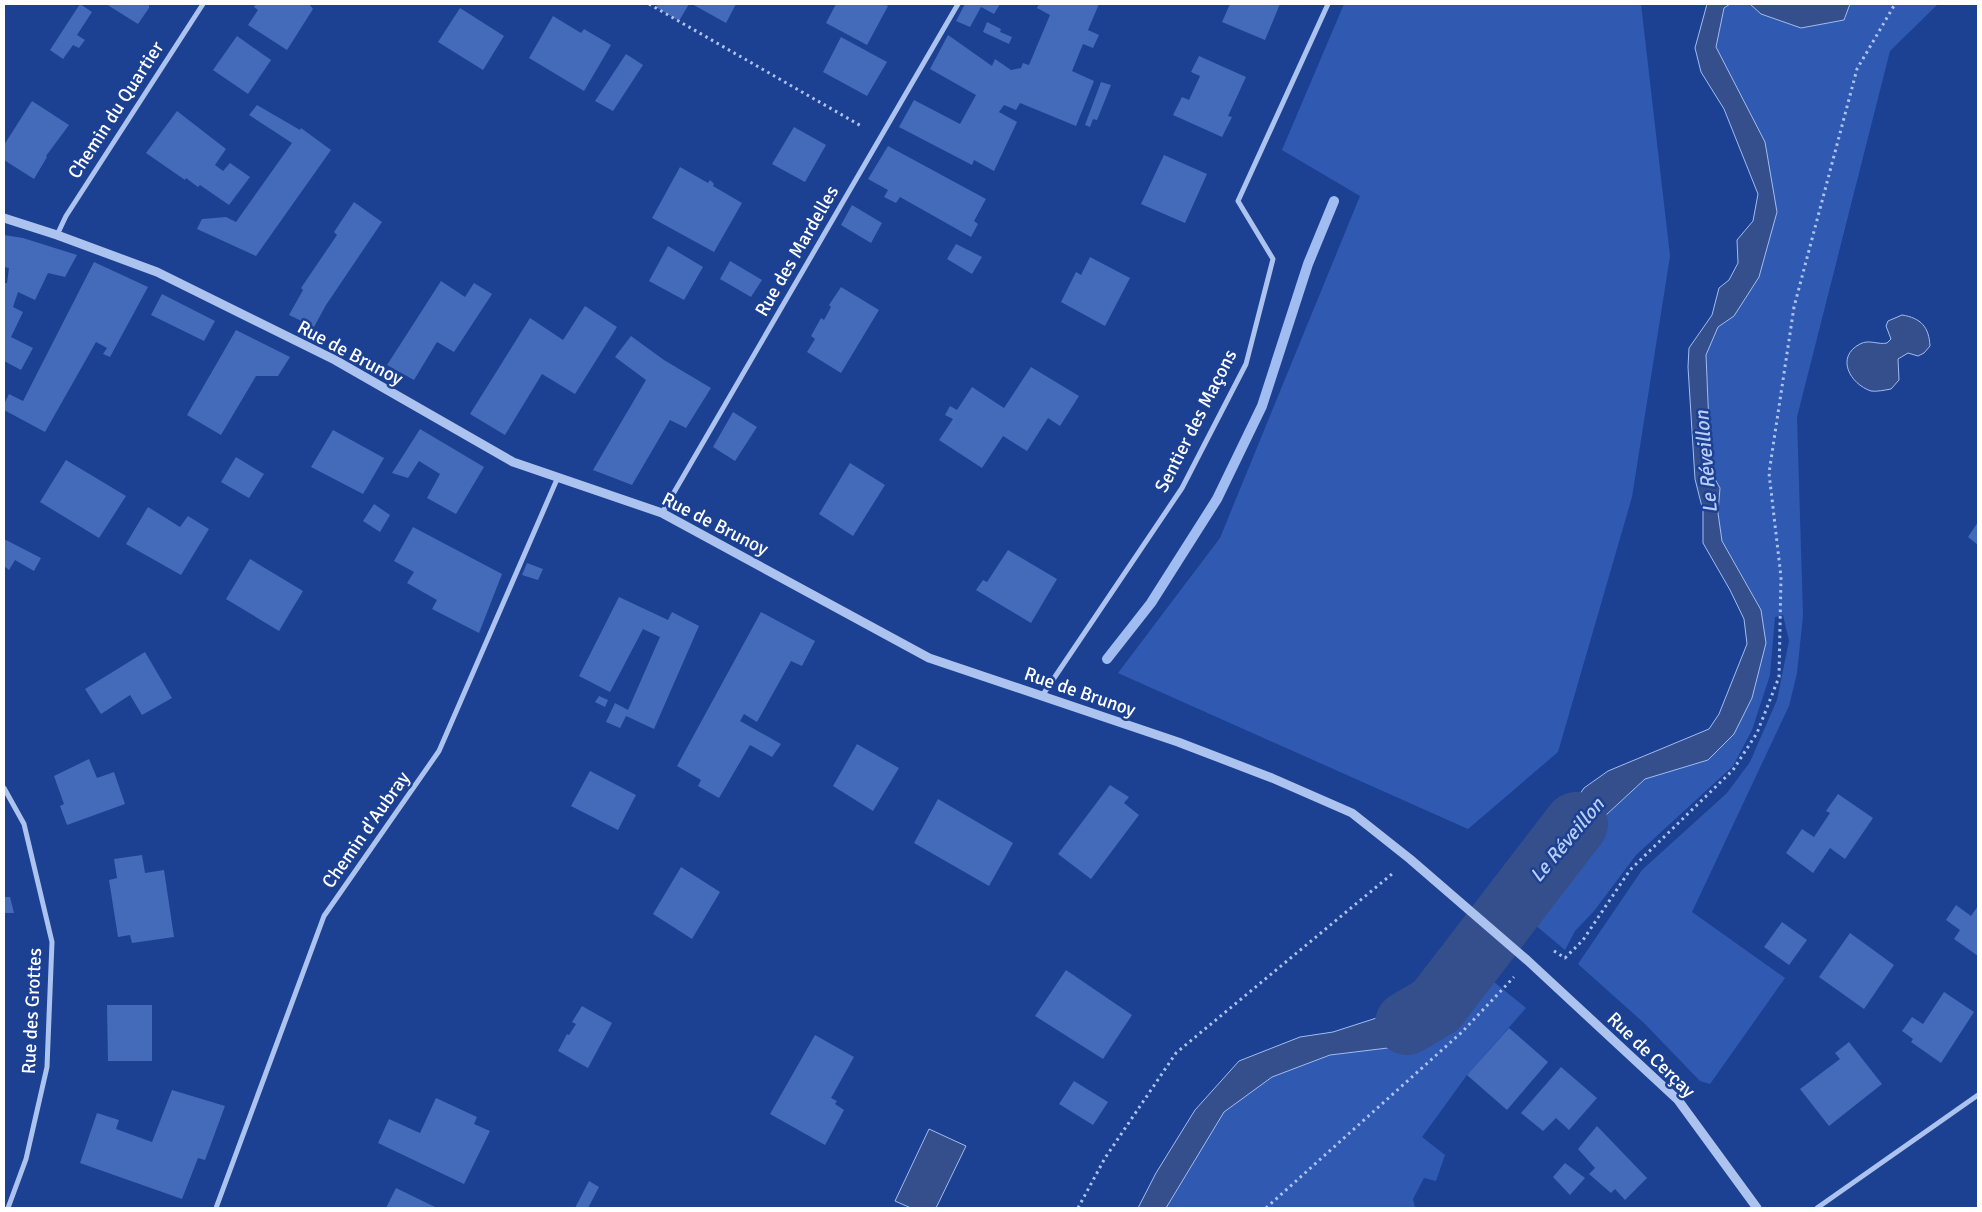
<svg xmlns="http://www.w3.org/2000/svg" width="1982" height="1212" viewBox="0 0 1982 1212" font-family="Signika,sans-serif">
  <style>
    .green { fill: #305ab1 }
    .water { fill: #344f8c; stroke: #a1bcf1 }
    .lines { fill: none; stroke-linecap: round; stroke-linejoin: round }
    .stream { stroke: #a1bcf1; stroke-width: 10 }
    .river { stroke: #344f8c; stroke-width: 64 }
    .building { fill: #446aba }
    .path { stroke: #adc3ef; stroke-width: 3; stroke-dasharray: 2.5 4; stroke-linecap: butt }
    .minor { stroke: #adc3ef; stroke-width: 5 }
    .tertiary { stroke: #adc3ef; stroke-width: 9 }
    .labels { text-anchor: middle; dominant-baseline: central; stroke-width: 5; stroke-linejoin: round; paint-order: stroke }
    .street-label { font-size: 19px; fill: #fff; stroke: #1c4193 }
    .water-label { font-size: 20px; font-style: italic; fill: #bacdf6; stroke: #1c4193 }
  </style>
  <rect width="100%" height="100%" fill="#1c4193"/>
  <!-- green -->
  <path class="green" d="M1344 4H1641L1670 256 1632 497 1558 752 1468 829 1118 673 1220 538 1360 196 1282 150Z
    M1730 4H1750L1761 14 1844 20 1850 4H1938L1890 51 1797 417 1803 616 1797 673 1789 706 1692 912 1785 978 1710 1084 1700 1081 1644 1023 1578 964 1642 870 1727 793 1750 762 1777 700 1789 641 1783 615 1775 617 1770 675 1752 730 1733 766 1636 855 1594 911 1575 931 1565 950 1528 919 1536 909 1530 901 1593 827 1645 779 1708 760 1761 610 1722 541 1718 513 1720 488 1711 472 1706 355 1718 327 1734 316 1777 212 1716 47 1724 8Z
    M1473 965 1526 1008 1467 1075 1422 1137 1445 1155 1436 1181 1424 1178 1413 1199 1415 1208H1166L1180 1183 1190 1125 1244 1097 1272 1077 1330 1055 1396 1047 1469 986Z"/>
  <!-- water -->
  <path class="water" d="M1707 4H1730L1724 8 1716 47 1765 142 1777 212 1759 277 1734 316 1718 327 1706 355 1711 472 1720 488 1718 513 1722 541 1761 610 1766 643 1752 698 1734 734 1708 760 1645 779 1593 827 1530 901 1515 888 1584 788 1608 771 1709 729 1719 714 1747 644 1744 619 1730 590 1703 543V511L1695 479 1688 367 1689 348 1712 315 1719 288 1729 280 1738 263 1737 240 1753 221 1758 194 1724 109 1701 72 1695 48Z
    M1750 4H1850L1844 20 1801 28 1761 14Z
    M1902 315C1921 318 1929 327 1930 346L1924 353 1918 356 1908 353 1898 359 1899 380 1891 389C1885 390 1876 392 1871 391 1850 384 1835 357 1860 344 1869 339 1878 345 1887 343L1891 339 1886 326 1888 321Z
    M1462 957 1473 965 1469 986 1447 1014 1396 1047 1330 1055 1272 1077 1224 1112 1166 1208H1138L1156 1173 1195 1110 1239 1061 1300 1037 1333 1032 1417 1005 1435 994 1444 976Z
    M929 1129 966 1146 936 1208H911L895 1201Z"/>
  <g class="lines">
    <!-- stream -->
    <path class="stream" d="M1107 659 1151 603 1217 499 1262 406 1308 264 1334 201"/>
    <!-- river -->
    <path class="river" d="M1407 1023 1436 1006 1576 824"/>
  </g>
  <!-- building -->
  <path class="building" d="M80 4 92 12 77 35 85 40 79 48 73 45 63 59 50 50Z
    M106 4H149V8L138 24Z
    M256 4H309L313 9 287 50 248 25 258 10 254 7Z
    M658 4H689L679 21 656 7Z
    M692 4H736L726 23Z
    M836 4H884L888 6 867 45 826 23Z
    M965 4H1000L994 14 981 7 970 27 956 21Z
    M1039 4H1099L1088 30 1099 35 1093 48 1083 44 1072 71 1094 81 1076 126 1020 103 1016 110 1004 105 999 112 1017 122 994 171 974 160 972 165 899 127 914 100 960 124 976 95 930 69 948 35 992 66 995 59 1011 70 1021 68 1023 63 1029 65 1050 15 1037 8Z
    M1230 4H1280L1265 40 1222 22Z
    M460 8 504 36 483 70 438 42Z
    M553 16 581 33 584 29 611 45 584 91 529 58Z
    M987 22 1001 29 1000 32 1012 37 1009 44 983 32Z
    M237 36 271 60 248 94 213 70Z
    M841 37 887 62 867 96 823 72Z
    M626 54 643 65 613 111 595 101Z
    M1199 56 1246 77 1228 116 1232 117 1222 137 1173 115 1182 97 1189 100 1200 76 1191 72Z
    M1101 82 1111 85 1097 120 1093 119 1090 127 1085 125Z
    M32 101 69 125 46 156 47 157 34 179 4 160V145Z
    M257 105 300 130 301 128 331 150 256 256 197 229 202 219 226 217 236 222 292 143 249 115Z
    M177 111 226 149 215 165 223 171 230 163 250 177 229 205 200 185 198 187 186 178 185 180 146 153Z
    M794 127 826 145 805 182 772 164Z
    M888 146 986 199 974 221 978 224 971 237 900 197 896 203 884 197 888 190 868 179Z
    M1164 155 1207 174 1185 223 1141 204Z
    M680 167 708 183 710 180 714 184 713 186 742 203 714 252 652 218Z
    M354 202 382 222 326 305 314 327 289 315 303 290 301 288 337 235 334 232Z
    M852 205 882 223 871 243 841 225Z
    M4 235 23 238 77 255 65 277 48 273 35 300 18 292 13 307 23 312 11 337 33 348 21 370 4 361V283H7L9 268 4 267Z
    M956 244 982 257 972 274 947 259Z
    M668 246 703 267 684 300 649 281Z
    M1090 257 1130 278 1105 326 1061 302 1076 272 1081 275Z
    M730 261 762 280 751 297 720 279Z
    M94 262 148 287 110 357 103 354 107 348 96 342 45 432 4 410V404L9 394 23 401Z
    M441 281 465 297 474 283 492 294 454 352 437 342 414 380 387 365Z
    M841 287 879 310 841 373 807 352 815 339 811 336 821 318 824 320 831 307 829 305Z
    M162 294 215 321 204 341 151 315Z
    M585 306 617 327 575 394 542 374 505 435 470 414 530 318 563 340Z
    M236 330 290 357 278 376H256L221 435 187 415Z
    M631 336 664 360 711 388 686 428 670 420 632 485 593 470 646 380 615 357Z
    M1031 367 1079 396 1060 426 1048 418 1027 451 1003 436 982 468 939 440 953 419 945 415 950 406 957 410 972 387 1004 408Z
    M733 412 757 427 735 461 713 447Z
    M420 429 484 467 456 514 427 498 440 474 419 461 408 478 392 473Z
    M333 430 384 458 363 494 311 467Z
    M236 457 264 474 249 498 221 482Z
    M66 460 126 496 99 538 40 502Z
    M850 463 885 485 853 536 819 514Z
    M374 504 390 515 380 532 363 521Z
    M148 507 180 527 188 516 209 529 181 575 126 544Z
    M1978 522V545L1968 537Z
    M413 527 502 574 479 633 432 609 437 600 407 583 414 572 394 561Z
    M4 539 41 558 34 571 15 560 9 570 4 566Z
    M1008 550 1057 579 1031 623 976 590 983 580 987 582Z
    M250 559 303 591 279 631 226 599Z
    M527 563 543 569 538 580 522 575Z
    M619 597 668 620 672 612 699 626 654 729 626 716 620 728 606 722 615 703 628 710 660 637 643 629 610 692 579 676Z
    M761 612 815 641 802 666 791 661 757 722 744 714 740 721 781 744 772 757 750 745 719 798 698 786 701 780 677 766Z
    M145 652 172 698 142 715 130 695 101 714 85 689Z
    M599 696 608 700 605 707 595 702Z
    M857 744 899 768 873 811 833 786Z
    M89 759 97 778 114 772 125 804 67 825 60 806 64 804 54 776Z
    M590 771 636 795 618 830 571 806Z
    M1110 785 1129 797 1124 803 1139 815 1091 879 1058 854Z
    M1838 794 1873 818 1845 859 1830 848 1813 873 1786 853 1802 829 1814 837 1830 813 1826 811Z
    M938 799 1013 843 989 886 914 843Z
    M142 855 145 873 164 870 174 937 132 943 130 935 118 937 109 880 117 878 114 859Z
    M681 867 720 892 692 939 653 914Z
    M4 897H10L14 913H4Z
    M1956 905 1971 916 1978 906V956L1954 939 1960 930 1946 920Z
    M1782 922 1807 940 1789 965 1764 947Z
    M1850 933 1894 965 1864 1009 1819 977Z
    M1066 970 1132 1015 1103 1059 1035 1016Z
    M1944 992 1974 1012 1941 1063 1911 1042 1913 1039 1902 1031 1912 1017 1923 1024Z
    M107 1005H152V1061H108Z
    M582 1006 612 1023 588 1068 558 1051 567 1034 569 1035 576 1024 572 1022Z
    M1509 1028 1548 1062 1507 1110 1467 1075Z
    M815 1035 854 1057 831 1098 837 1101 835 1104 844 1110 825 1145 770 1114Z
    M1849 1042 1882 1084 1829 1126 1800 1089 1840 1059 1835 1053Z
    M1561 1067 1597 1098 1569 1130 1556 1118 1543 1131 1521 1113Z
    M1074 1081 1108 1102 1093 1125 1059 1104Z
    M172 1090 225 1106 205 1160 198 1158 182 1199 80 1163 97 1113 119 1120 116 1129 152 1142Z
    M436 1098 477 1117 474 1124 490 1131 464 1184 378 1143 389 1119 420 1133Z
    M1597 1126 1647 1178 1625 1200 1615 1189 1611 1193 1589 1174 1595 1168 1578 1149Z
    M1565 1163 1585 1178 1570 1195 1553 1177Z
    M589 1181 599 1187 588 1208H575Z
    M396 1188 437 1208H386Z"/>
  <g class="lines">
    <!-- path -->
    <path class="path" d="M649 4 863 127
      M1554 951 1565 958 1583 940 1630 870 1733 770 1757 733 1779 677 1781 577 1769 473 1794 307 1857 69 1895 4
      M1078 1208 1105 1158 1176 1053 1392 874
      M1266 1208 1462 1032 1514 977"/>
    <!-- minor -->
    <path class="minor" d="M57 235 66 216 203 4
      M662 513 958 4
      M1042 696 1182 488 1246 364 1273 259 1238 201 1328 4
      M4 788 24 824 52 942 47 1067 26 1159 8 1208
      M216 1208 324 916 439 751 558 477
      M1817 1208 1978 1095"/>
    <!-- tertiary -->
    <path class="tertiary" d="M4 218 57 235 157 272 335 360 513 462 662 513 929 658 1178 742 1272 778 1352 813 1410 859 1527 960 1678 1100 1757 1208"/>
  </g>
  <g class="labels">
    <!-- street labels -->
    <g class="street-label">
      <text transform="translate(116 110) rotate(-57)">Chemin du Quartier</text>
      <text transform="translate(797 251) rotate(-60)">Rue des Mardelles</text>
      <text transform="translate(350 353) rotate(28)">Rue de Brunoy</text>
      <text transform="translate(1196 421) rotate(-63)">Sentier des Maçons</text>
      <text transform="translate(715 524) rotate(27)">Rue de Brunoy</text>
      <text transform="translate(1080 692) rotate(19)">Rue de Brunoy</text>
      <text transform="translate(366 830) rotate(-55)">Chemin d'Aubray</text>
      <text transform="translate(32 1011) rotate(-87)">Rue des Grottes</text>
      <text transform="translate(1651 1055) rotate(44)">Rue de Cerçay</text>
    </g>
    <!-- water labels -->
    <g class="water-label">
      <text transform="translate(1706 462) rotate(-95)">Le Réveillon</text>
      <text transform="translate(1567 840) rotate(-50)">Le Réveillon</text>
    </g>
  </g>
  <!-- border -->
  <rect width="1982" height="1212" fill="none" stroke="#ffffff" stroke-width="10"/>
</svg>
